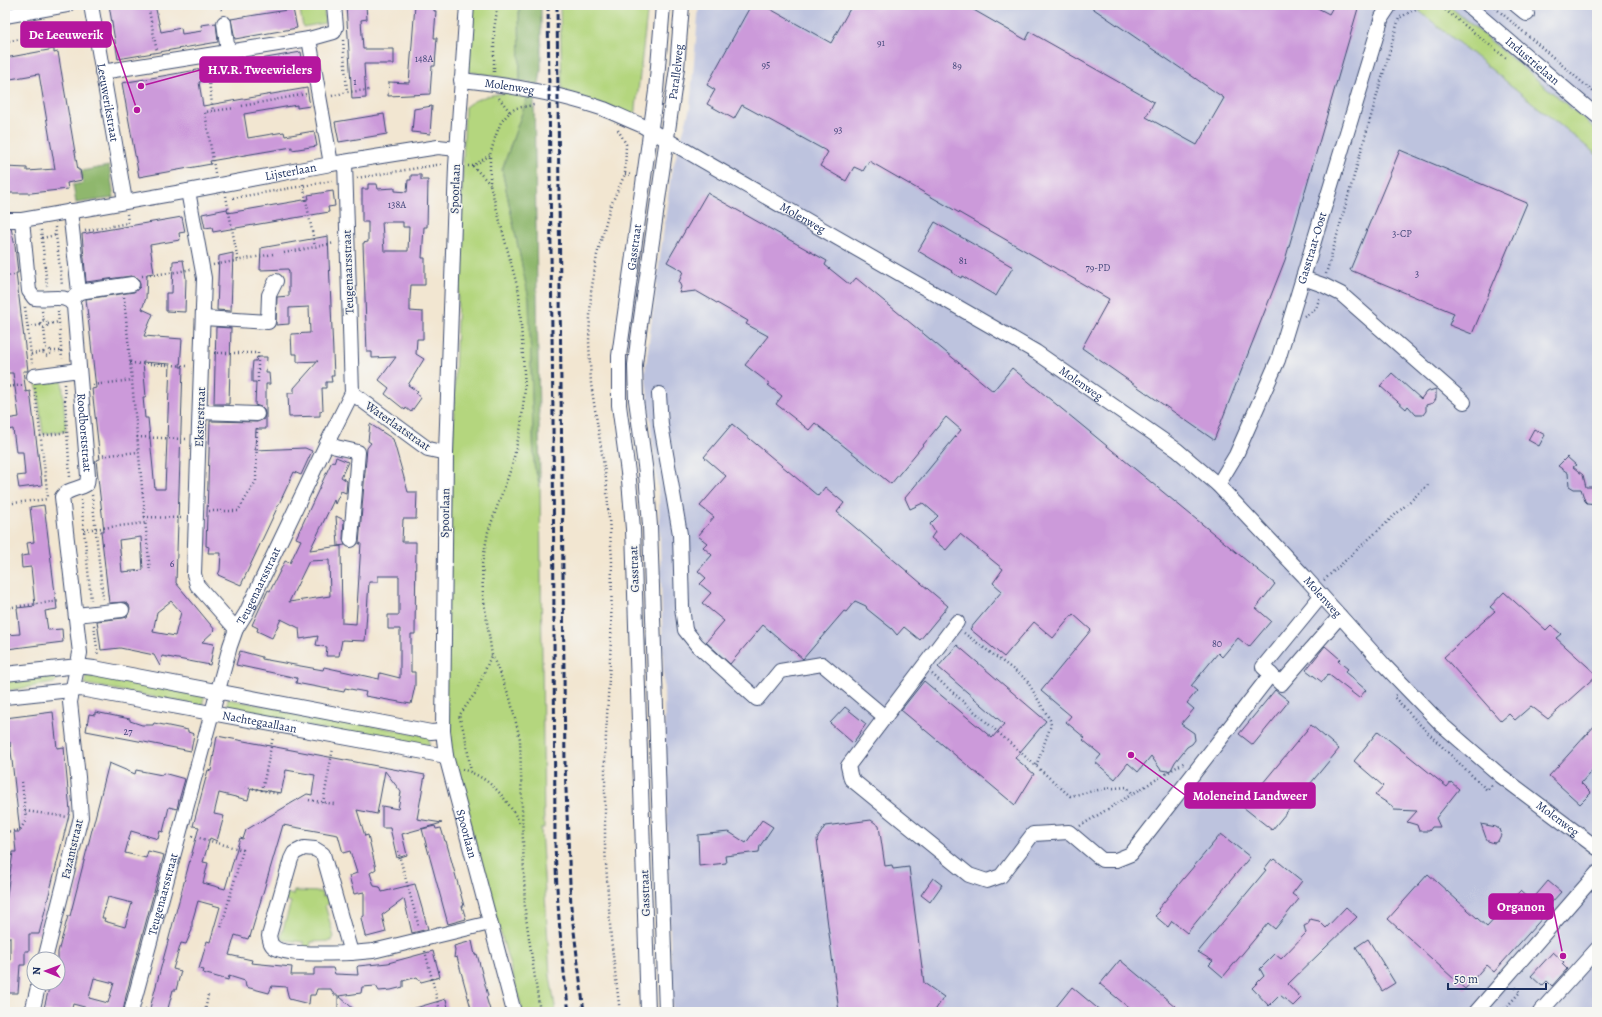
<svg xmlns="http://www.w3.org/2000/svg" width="1602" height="1017" viewBox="0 0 1602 1017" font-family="Alegreya,serif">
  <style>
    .industrial { fill: #bdc3de }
    .green { fill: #b4d67e; stroke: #68826e }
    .forest { fill: #8fb76d; stroke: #557366 }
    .building { fill: #cc9ada; fill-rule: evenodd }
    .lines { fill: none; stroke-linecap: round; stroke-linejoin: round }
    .minor-casing { stroke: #3b4a6f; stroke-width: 16 }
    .path { stroke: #3b4a6f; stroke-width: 2.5; stroke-dasharray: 1 3; stroke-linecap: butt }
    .minor { stroke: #fff; stroke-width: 14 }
    .rail { stroke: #1b2f5e; stroke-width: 3; stroke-dasharray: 6 3; stroke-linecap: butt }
    .labels { text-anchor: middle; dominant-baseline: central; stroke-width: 3; stroke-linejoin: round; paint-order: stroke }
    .number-label { font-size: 10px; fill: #474a7d }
    .street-label { font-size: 12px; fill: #1b2f5e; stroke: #f6f6f2 }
    .leader { fill: none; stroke: #b5179e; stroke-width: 1.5 }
    .callout-dot { fill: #b5179e; stroke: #f6f6f2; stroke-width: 1.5 }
    .callout { fill: #b5179e; stroke: #b5179e; stroke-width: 1.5 }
    .callout-label { font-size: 13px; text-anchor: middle; font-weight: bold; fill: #fff }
  </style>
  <rect width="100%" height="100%" fill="#f6f6f2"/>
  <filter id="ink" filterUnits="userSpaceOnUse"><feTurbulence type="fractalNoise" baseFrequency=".025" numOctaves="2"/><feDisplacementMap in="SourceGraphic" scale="8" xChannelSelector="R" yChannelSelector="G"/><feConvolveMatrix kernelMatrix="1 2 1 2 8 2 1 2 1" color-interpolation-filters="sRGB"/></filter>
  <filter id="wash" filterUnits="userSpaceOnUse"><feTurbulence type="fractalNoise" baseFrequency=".012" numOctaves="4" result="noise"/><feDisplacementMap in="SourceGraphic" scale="16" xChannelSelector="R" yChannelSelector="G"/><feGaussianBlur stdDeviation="0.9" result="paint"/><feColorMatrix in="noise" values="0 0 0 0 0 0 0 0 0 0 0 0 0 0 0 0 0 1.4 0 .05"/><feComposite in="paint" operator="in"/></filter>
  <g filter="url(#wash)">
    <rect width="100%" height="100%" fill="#f2e6d1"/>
    <!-- industrial -->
    <path class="industrial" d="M699 5H1597V1012H672L659 498 645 372 671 174 690 108Z"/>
    <!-- green -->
    <path class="green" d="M299 5H324L325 23 303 27Z
      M469 5H519L520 81 465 71Z
      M560 5H648L635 117 562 90Z
      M1429 5H1448L1597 130V155L1418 10Z
      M512 92 529 93 502 170 529 299 534 465 540 486 544 828H541L550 976 556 1012H523L449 751 443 698 465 107C478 96 495 94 512 92Z
      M62 378 66 431 43 434 36 381Z
      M58 672 59 678 54 683 5 691V680Z
      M86 672 205 694 202 706 85 684Z
      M228 699 429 736V749L226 711Z
      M294 891 321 892 323 897 330 896 332 903 325 905 334 937 331 939V941L311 942 310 948H304V942L283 940 281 936 291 902 284 900 286 893 293 895Z"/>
    <!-- forest -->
    <path class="forest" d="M519 5H541V70L539 85 520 81Z
      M529 93 534 94 540 486 534 465 529 299 502 170Z
      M109 166 114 198 76 203 73 185 83 183 81 171Z"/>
    <g id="blocks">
      <!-- building -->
      <path class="building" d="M109 5H132V8L155 5 161 32 181 28 182 34 202 31 201 25 216 23 218 42 118 59Z
        M346 5H366L367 19 361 20 363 49H394V64H364L366 98 352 99Z
        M415 5H434V11H436L434 38H437L435 66H432L430 94 388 96 389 82 409 83Z
        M751 5H763L831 43 852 5H965L1026 40 1030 32 1154 102 1146 117 1197 145 1224 98 1088 5H1312L1329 14 1334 5H1359L1285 260 1214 440 1082 348 1109 299 869 161 863 171 854 167 846 181 820 166 828 152 766 118 742 105 734 119 707 104 715 90 707 85Z
        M293 9 297 28 235 39 231 19Z
        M54 49V53L58 52 78 170H80L82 180 67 183 68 189 31 193H5V167L27 168V171L55 169 39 74 5 80V58Z
        M301 52 303 64 199 82 203 106 307 88 310 106 297 108V105L244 114 248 138 284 132 285 136 314 131 317 146 292 150V147L210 161 211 164 139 177 122 83Z
        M432 106 430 134 412 132 414 109Z
        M384 114 387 134 339 142 335 122Z
        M1400 150 1527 203 1472 334 1449 325 1454 313 1350 270Z
        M411 175H421V180H428L427 227H424L422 258H425V285H411L410 298V311L423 312V339H417L416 354 424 359 408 385 418 392 416 394 421 398 411 412 406 408 405 410 385 394 389 388 379 380 396 357 372 358V352H367L363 243 368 242V222H362V189H368V184H377L378 189 395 188V191L407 192 408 180H411ZM382 222H403V227H409L408 251H384Z
        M333 191 335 206 328 207 329 212 213 232 212 227 205 228 202 214 227 209 228 213 309 199 308 195Z
        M707 193 827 261 825 265 850 285 856 278 993 391 1012 368 1275 584 1256 608 1271 621 1249 647 1238 638 1222 657 1218 653 1191 686 1197 691 1187 703 1194 709 1181 724 1194 733 1195 740 1192 744 1187 747 1175 762 1171 770 1167 771 1161 770 1151 756 1138 772 1128 763 1115 779 1095 762 1101 755 1083 740 1085 738 1066 722 1071 716 1041 691 1091 630 1073 614 1053 638 1034 622 1004 657 970 629 1002 591 993 583 1003 569 960 534 946 550 931 538 935 532 930 524 938 516 923 503 910 509 905 498 961 430 946 417 891 484 815 423 809 430 776 404 782 396 768 385 770 384 745 365 768 336 746 324 748 321 696 291 679 293 681 287 679 282 683 271 667 262Z
        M182 217 185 232 179 233 180 240 150 245 154 273 147 274 146 298 142 309 153 314 144 336 182 339 180 367H183L176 583 215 630 202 642 214 644 210 665 162 656 160 666 154 655 120 648 101 650 97 621 123 618 127 617 130 609 129 605 125 602 109 603 101 531H104L96 460 100 459 92 389 96 388 86 299 134 292 140 287V283L138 278 131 276 86 282 82 234ZM143 362 170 364 165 489H155L148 418H145L143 397H146ZM141 537 143 570 122 572 119 540ZM171 601 181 612 175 636 153 632 157 612Z
        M935 222 1013 267 996 296 962 276 961 278 951 272 952 271 918 251Z
        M5 228H11L15 246 18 273H16L28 371H23L26 392 30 391 42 485 19 488 17 476 25 475 23 452H16L13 429 7 430 6 419 19 417 13 373H6L5 365Z
        M328 236 334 376H331L332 382H326V388H322L323 410 320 411V416L289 417 288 393H294V388L318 361 297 362V354H292L291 334 310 333 309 307 289 308V324L276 325 277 297 289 296V272L288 269 260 270 261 248Z
        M233 253 231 311 217 310 219 256Z
        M183 260 186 278 185 312 166 311V293H172L173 261Z
        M216 327 231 328 229 404H214Z
        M257 357H267L266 373H269L270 384H266V429H256L255 450 305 448 312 451 301 475 294 472 241 585 218 575 220 570 221 553H208L209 547 206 546 210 421 257 422 264 419 265 414 264 410 261 407 255 405 256 382H252V372L253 361H256Z
        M1392 373 1421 399 1426 392 1436 389V399L1433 403 1426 405V411L1423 415H1416L1408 406 1406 409 1380 386Z
        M370 424 393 439 408 492H417L416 519H403L402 542H416L415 634H411V672H415V686L411 704 365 696 366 692 345 688 344 692 296 683 297 678 236 665 240 651 262 657V659L295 665 323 670 324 667 379 679 380 673 400 678V629H388V615H399V576H378V582H369L365 641 342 640 339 656H326L327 647 316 645 318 636 300 639 299 628 281 619 272 638 257 631 258 628 252 625 268 590 270 591 285 561 290 563 301 540 296 538 332 461 334 462 336 457 348 462 341 477 347 481 346 493 341 491 335 504 334 500 310 550 341 546 342 623 356 624 361 543 359 544 367 448 371 443 368 441ZM329 560 330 596 289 602 309 561Z
        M732 424 818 496 825 487 844 503 837 512 948 606 920 640 904 627 897 635 892 629 867 609 866 606 855 601 846 612 844 611 803 659 763 625 730 664 706 642 724 621 702 603 711 593 700 584 706 578 698 571 712 555 703 547 707 543 698 536 714 517 700 506 726 476 704 457Z
        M1534 429 1545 435 1539 446 1528 440Z
        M1567 457 1576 465 1573 467 1583 475 1586 487H1597V504L1587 503 1585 501 1581 489H1574L1569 486 1568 473 1558 466Z
        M44 505 57 609 45 611 48 630 62 629 63 642 7 649 6 635 20 634 17 608 35 606 31 567 22 568 21 556 29 555 27 543 34 542 30 507Z
        M336 516 344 520 343 539 345 545 338 546Z
        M1504 592 1546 630 1551 625 1561 634 1556 638 1597 675 1548 719 1531 706 1515 720 1509 714 1501 721 1444 657 1495 611 1490 607Z
        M957 645 1046 721 1015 758 1034 774 1015 805 901 710 924 681 992 738 1004 724 938 667Z
        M1325 646 1340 659 1338 661 1348 669 1345 672 1366 690 1359 698 1328 674 1322 682 1306 670Z
        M1275 690 1289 701 1253 745 1239 734Z
        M845 707 866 724 853 743 830 723Z
        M53 712 57 748 64 747 70 811 39 934H29V951H25V965H20L18 993H6L8 960H10V937H5V909L13 852H16L14 832H20L10 742H5V718Z
        M95 712 130 719V721L142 725H153L154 723 188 730V732L194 734 191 751 86 731 89 714 95 715Z
        M1597 723V765L1581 783 1591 793 1580 804 1549 776Z
        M1311 725 1339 749 1272 830 1243 807Z
        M1378 731 1447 787 1451 782 1459 789 1436 818 1440 827H1432L1429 831H1419L1417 825 1407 822 1417 811 1394 810 1392 806 1375 795 1383 786 1354 761Z
        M217 736 425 775 417 819 442 823 402 834 407 855 397 858 390 828H382V806L398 809 401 792 385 771 377 814 357 810 365 836 368 835 376 869 370 873 374 886 380 887 382 892 415 884 428 929 412 933 404 899 382 915 386 932 367 937 365 936 361 918 364 916V892L354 894 349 876 357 873 350 851 343 853 338 835 283 825 250 937 249 936 248 939 235 935 229 955 252 960 251 963 292 967 291 975H314V969L316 968H333L335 974 358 975 357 967 358 966 388 963 433 951 440 977 421 982 417 977 403 981V987L391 990 379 991 376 986 362 987 361 993 339 996 357 1012H338V995H334L331 989H317L315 995H310L309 1004 289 999 286 987 272 986 269 993 246 987 245 981 229 976 228 980 203 973 204 970 199 969 207 941 210 942 220 907 198 901 192 922V930L186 944 181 943 173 969 181 971 176 990H173L167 1012 150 1008 199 827 193 826 208 770 211 771ZM286 770 315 775 312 795 307 794 246 830 243 839 240 838 225 889 203 883 208 863 203 862 210 838 217 841 224 816 214 814 219 793 248 800 251 788 281 793Z
        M109 763 135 774 136 770 162 775 163 773 185 779 179 800 177 809 169 807 163 832 160 831 158 839 131 831 125 853 146 858 148 851 164 855 126 996 123 1012H103L73 1004 71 1012H43L49 988H51L53 983H58V952L68 916H70ZM108 897 132 903 125 927 104 921 105 918H102ZM94 978 114 983 108 1003 89 998Z
        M762 820 773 827 760 846 759 852 725 856 726 863 699 866 698 835 729 832 746 843Z
        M871 820 879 826 885 866 892 865 893 869 909 867 924 983 944 997 934 1012H839L817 839 825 826Z
        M1481 824 1496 827 1499 829 1501 835 1498 841 1494 843 1488 841 1486 838Z
        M435 826 436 829 441 828 445 841H446L464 906H462L466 919 448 924 422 829Z
        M1221 834 1250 857 1187 933 1172 921 1168 927 1155 916 1160 911 1158 909Z
        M1272 859 1273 861 1275 859 1302 881 1292 894 1299 899 1275 929 1268 923 1223 977 1209 965 1213 961 1198 952 1266 870 1264 869Z
        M1428 874 1487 927 1520 891 1531 901 1548 881 1561 892 1543 912 1545 915 1494 972 1486 965 1465 989 1388 919Z
        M933 878 942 885 930 902 921 895Z
        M1346 907 1357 917 1288 984 1301 998 1293 1006 1280 995 1269 1006 1252 988 1264 976 1260 969 1275 954 1281 959 1306 933 1304 926 1308 924 1310 919 1319 921 1326 928Z
        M1368 939 1395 983 1382 991 1356 947Z
        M472 941 475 955 477 954 488 996 486 997 490 1010 483 1012H472L457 957 454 958 455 950 454 946Z
        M1553 952 1564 962 1562 964 1567 969 1552 986 1547 981 1542 986 1531 976Z
        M1120 960 1182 1012H1134L1100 984Z
        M1072 987 1102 1012H1052Z
        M446 999 449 1012H413L412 1009Z"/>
    </g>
  </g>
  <g filter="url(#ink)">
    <use href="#blocks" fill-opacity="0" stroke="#3b4a6f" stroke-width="1"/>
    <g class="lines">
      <defs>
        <g id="minor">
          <path id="s1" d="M91 5 125 201"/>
          <path id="s2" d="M467 5 456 166 446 453 443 731 446 756 514 1012"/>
          <path id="s3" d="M1467 5 1597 116"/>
          <path d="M1516 5 1527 14"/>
          <path d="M5 16 67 5"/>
          <path d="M224 23 228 52"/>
          <path d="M102 72 309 39"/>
          <path id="s4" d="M461 80C509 85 558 93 604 109 616 114 628 120 641 125L1036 352 1177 450 1218 485 1304 576 1384 665 1441 724 1501 776 1597 848"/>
          <path d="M331 164 309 39 334 32 336 27 334 5"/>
          <path d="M188 191 204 278 194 574 197 585 236 629"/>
          <path d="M70 211 79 292 71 300"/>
          <path id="s5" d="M5 220H22L188 191 331 164 438 147 457 149"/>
          <path id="s6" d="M22 220 29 291 34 298C48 301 66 292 74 306L88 476 87 484C78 490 68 488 62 497L80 653 70 702 78 777 81 817 45 959"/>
          <path d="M1303 278 1323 285 1341 294 1464 402"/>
          <path d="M79 292 132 284"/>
          <path d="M203 318 268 322 269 295 276 281"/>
          <path d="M34 376 79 370"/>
          <path d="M352 393 428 449 446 453"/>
          <path d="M659 394 661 425 680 534 682 607 685 630 697 645 757 699 780 671 822 664 885 717"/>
          <path d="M200 412 257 414"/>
          <path d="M327 443 336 447 358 452 351 540"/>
          <path id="s7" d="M1218 485 1236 455 1278 360 1382 17 1390 5"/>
          <path d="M1321 596 1263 667 1281 684 1340 616"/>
          <path d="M76 615 122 610"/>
          <path d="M957 622 848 766 851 779 969 875 987 881 1001 876 1033 834 1069 832 1102 860H1116L1131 854 1271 674"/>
          <path d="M5 674 78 666 94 668 431 732 443 731"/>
          <path id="s8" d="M5 697 80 689 446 756"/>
          <path d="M304 848 315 849 323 854 351 953C336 953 280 957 272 945 270 943 270 939 269 936L291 859 294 853Z"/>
          <path d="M351 953 373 951 490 923"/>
          <path d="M32 1012 39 983"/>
          <path id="s9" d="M131 1012 230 646 236 629 246 613 327 443 352 393 345 162"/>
          <path id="s10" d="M648 1012 633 529 629 480 619 405V356L656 91 663 5"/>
          <path id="s11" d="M666 1012 650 526 646 473 636 400 635 365 638 339 677 68 682 5"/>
          <path d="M1476 1012 1597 873"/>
          <path d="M1540 1012 1597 949"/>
        </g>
      </defs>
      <!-- minor casing -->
      <use href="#minor" class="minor-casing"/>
      <!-- path -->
      <path class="path" d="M148 5 157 52
        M221 5 222 11
        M1439 5 1506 58
        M1492 5 1597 95
        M343 40 347 92
        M5 42 83 27
        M207 68 213 111
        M494 72V29L498 5
        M332 96 347 92 369 90
        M499 98 510 112 501 122 496 135 490 155V184L519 293 525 388 521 426 512 466 488 532 482 564 483 595 492 655 510 698 520 739 525 911 540 1012
        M242 106 306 94
        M510 112 516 108 534 105
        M618 130 626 144 625 174 610 207 597 255 591 293 589 341 591 384 606 479 612 559 611 639 605 755V848L611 939 620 1012
        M468 166H473L490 155
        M473 166 490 184
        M215 173 205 112 235 108
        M625 174 632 175
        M357 178 436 165H443
        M303 184 315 247
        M226 196 238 261
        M233 198 332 181
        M55 227 62 285
        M41 230 47 286
        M85 231 128 223 127 214
        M42 238 56 235
        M284 253 335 243
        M213 265 273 254
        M1326 274 1399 18 1423 5
        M5 276 14 275
        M142 276 177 272 191 269
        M124 297 150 572
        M25 307 32 363
        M42 311 44 321
        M58 311 62 359
        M1304 316 1316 309 1320 296
        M40.5 324a3.5 3.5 0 1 1 7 0a3.5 3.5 0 1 1-7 0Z
        M48 324 59 322
        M28 327 41 325
        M44 328 46 348
        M43.5 352a3.5 3.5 0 1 1 7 0a3.5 3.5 0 1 1-7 0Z
        M51 351H61
        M214 353H258V385
        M31 354 44 352
        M130 363 188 366
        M64 384 70 477
        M93 385 132 380
        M5 387 24 385
        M35 388 48 499
        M40 436 67 432
        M137 437 186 439
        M99 456 138 452
        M92 495 103 599
        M81 500 91 600
        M5 504 48 499
        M209 511H238L256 481 257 427
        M144 517 184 518
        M84 530 145 523
        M1324 580 1430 483
        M5 608 60 601
        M94 625 98 656
        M964 633 1026 679 1050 720 1051 725 1036 766
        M932 674 1070 796 1103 789 1127 787 1133 794
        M1396 695 1394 697 1427 732 1487 790 1492 785
        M462 769C493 779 506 798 521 825
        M471 772 465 735 459 716 476 692 491 656
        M245 787 280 794
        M262 791 273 737
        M309 800 334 804
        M323 803 333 748
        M25 811 68 817
        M1080 826 1185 762
        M5 832 20 830 26 820 22 782
        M192 836 243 850 221 928
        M398 851 419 927
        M425 951 440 1011
        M145 1009 158 1012
        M205 1012 208 995
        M1502 1012 1520 992 1515 987"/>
      <!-- minor -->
      <use href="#minor" class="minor"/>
      <!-- rail -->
      <path class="rail" d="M548 5 553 414 555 843C557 900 561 956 569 1012
        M557 5 565 766 571 907 584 1012"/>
    </g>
  </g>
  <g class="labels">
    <!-- number labels -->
    <g class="number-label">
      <text x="881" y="42">91</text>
      <text x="424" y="58">148A</text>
      <text x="766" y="64">95</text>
      <text x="957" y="65">89</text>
      <text x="355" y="81">1</text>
      <text x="838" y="129">93</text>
      <text x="397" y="204">138A</text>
      <text x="1402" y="233">3-CP</text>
      <text x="963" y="260">81</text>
      <text x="1098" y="267">79-PD</text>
      <text x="1417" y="273">3</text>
      <text x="172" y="563">6</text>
      <text x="1217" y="643">80</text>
      <text x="128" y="731">27</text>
    </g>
    <!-- street labels -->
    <g class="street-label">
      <text stroke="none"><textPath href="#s3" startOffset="86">Industrielaan</textPath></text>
      <text stroke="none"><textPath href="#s11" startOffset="944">Parallelweg</textPath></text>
      <text stroke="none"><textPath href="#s4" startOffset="49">Molenweg</textPath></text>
      <text stroke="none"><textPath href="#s1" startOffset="99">Leeuwerikstraat</textPath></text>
      <text stroke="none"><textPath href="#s5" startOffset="290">Lijsterlaan</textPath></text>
      <text transform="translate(455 189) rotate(-88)">Spoorlaan</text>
      <text stroke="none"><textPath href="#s4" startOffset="373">Molenweg</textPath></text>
      <text stroke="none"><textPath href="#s10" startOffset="767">Gasstraat</textPath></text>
      <text stroke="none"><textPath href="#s7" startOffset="256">Gasstraat-Oost</textPath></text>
      <text transform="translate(348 272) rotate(-92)">Teugenaarsstraat</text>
      <text stroke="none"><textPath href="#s4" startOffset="697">Molenweg</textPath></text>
      <text transform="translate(200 417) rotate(-88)">Eksterstraat</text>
      <text transform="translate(398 426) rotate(35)">Waterlaatstraat</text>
      <text stroke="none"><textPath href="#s6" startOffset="250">Roodborststraat</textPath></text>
      <text transform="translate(445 513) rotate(-89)">Spoorlaan</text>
      <text transform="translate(634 569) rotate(-92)">Gasstraat</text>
      <text stroke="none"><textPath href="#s9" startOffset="446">Teugenaarsstraat</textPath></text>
      <text stroke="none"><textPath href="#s4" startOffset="1021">Molenweg</textPath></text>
      <text stroke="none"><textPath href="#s8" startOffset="258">Nachtegaallaan</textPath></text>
      <text stroke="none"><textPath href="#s4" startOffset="1345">Molenweg</textPath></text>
      <text stroke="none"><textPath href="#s2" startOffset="832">Spoorlaan</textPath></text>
      <text transform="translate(72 849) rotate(-77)">Fazantstraat</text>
      <text transform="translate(645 893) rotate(-92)">Gasstraat</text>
      <text stroke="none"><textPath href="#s9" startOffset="122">Teugenaarsstraat</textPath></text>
    </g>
  </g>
  <!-- callouts -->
  <path class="leader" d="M137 110L111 34M141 86L200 70M1131 755L1185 795M1563 956L1553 907"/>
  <g class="callout-dot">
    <circle cx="137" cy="110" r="4"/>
    <circle cx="141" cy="86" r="4"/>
    <circle cx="1131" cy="755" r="4"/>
    <circle cx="1563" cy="956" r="4"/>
  </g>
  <g class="callout">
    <rect x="21" y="22" width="90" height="25" rx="4"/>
    <rect x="200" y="57" width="120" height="25" rx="4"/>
    <rect x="1185" y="783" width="130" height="25" rx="4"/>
    <rect x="1489" y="894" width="64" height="25" rx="4"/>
  </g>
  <g class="callout-label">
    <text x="66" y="39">De Leeuwerik</text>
    <text x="260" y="74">H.V.R. Tweewielers</text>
    <text x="1250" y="800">Moleneind Landweer</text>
    <text x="1521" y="911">Organon</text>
  </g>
  <!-- margin -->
  <rect width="1602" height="1017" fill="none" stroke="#f6f6f2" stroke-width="20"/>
  <!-- north arrow -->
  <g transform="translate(46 971) rotate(271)"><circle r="19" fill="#f6f6f2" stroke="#9ea6b7"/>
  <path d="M0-3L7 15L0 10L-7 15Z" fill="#b5179e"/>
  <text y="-6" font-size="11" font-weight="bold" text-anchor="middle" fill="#1b2f5e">N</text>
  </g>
  <!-- scale -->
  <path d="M1448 983v6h98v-6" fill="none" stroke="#1b2f5e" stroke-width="2"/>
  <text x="1454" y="983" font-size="12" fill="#1b2f5e" stroke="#f6f6f2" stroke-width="3" paint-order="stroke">50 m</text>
</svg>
